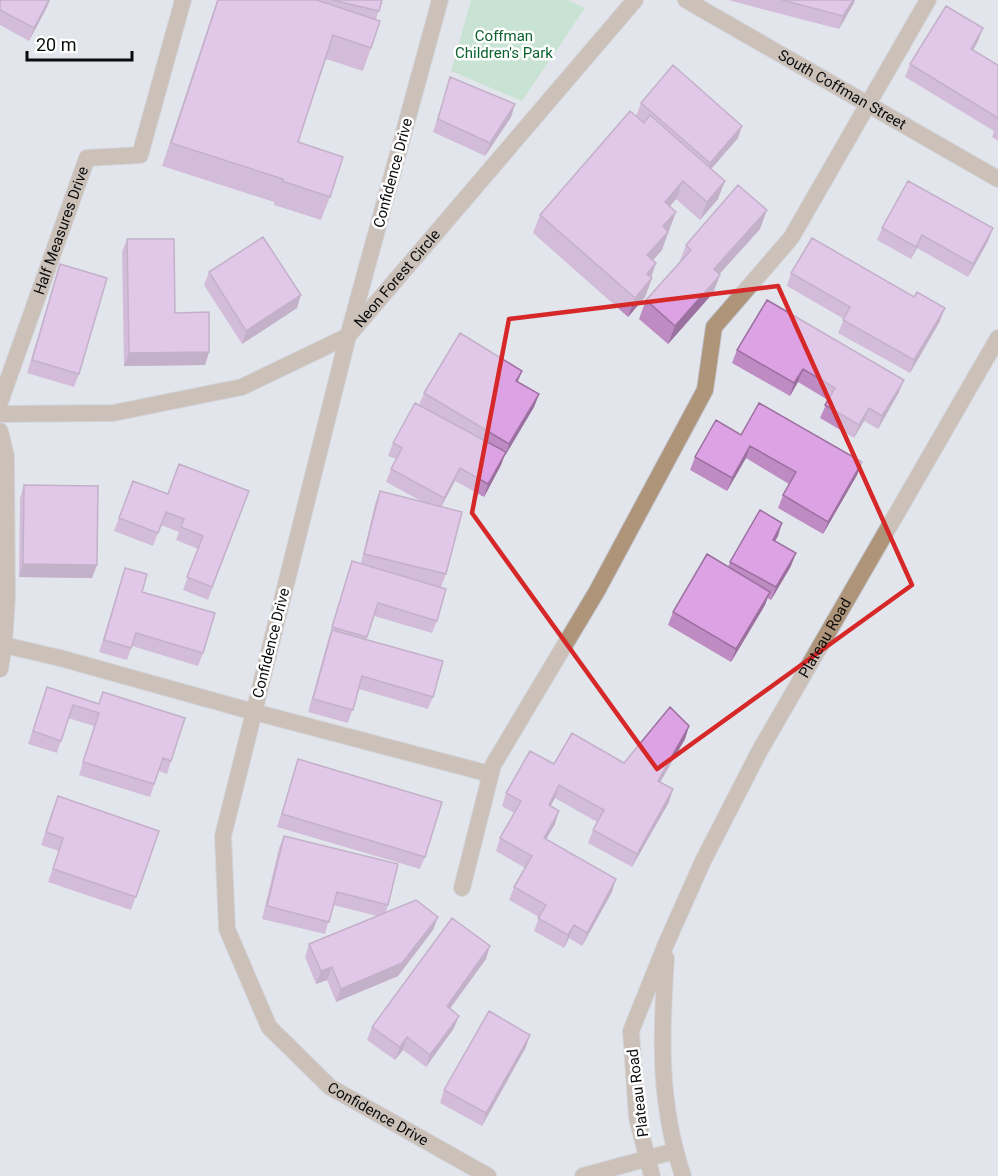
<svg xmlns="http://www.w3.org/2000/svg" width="998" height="1176" viewBox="0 0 998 1176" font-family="Roboto,sans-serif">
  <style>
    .green { fill: #a7e1b3 }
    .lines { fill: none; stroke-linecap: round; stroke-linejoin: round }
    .service-casing { stroke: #c0c2c9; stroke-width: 18 }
    .minor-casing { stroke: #c0c2c9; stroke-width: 18 }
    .tertiary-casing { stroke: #c0c2c9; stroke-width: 18 }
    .service { stroke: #ae9478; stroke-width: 16 }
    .minor { stroke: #ae9478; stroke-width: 16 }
    .tertiary { stroke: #ae9478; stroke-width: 16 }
    .wall { fill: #be8bc3 }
    .shaded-wall { fill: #9b719f }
    .building { fill: #dda2e3; stroke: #9b719f; stroke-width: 1.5 }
    .marked { fill: none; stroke: #d62828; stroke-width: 4.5; stroke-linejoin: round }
    .labels { text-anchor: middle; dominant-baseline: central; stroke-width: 5; stroke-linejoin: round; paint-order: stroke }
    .park-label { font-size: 15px; fill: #0b622e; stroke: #fff }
    .street-label { font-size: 15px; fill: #0b0c0e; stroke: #fff }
  </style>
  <rect width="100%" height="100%" fill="#e3e5ed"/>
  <!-- green -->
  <path class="green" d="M471 0H568L585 8 522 101 451 71Z"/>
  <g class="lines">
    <defs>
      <path id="service" d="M0 431 6 456 7 597 4 645
        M0 669 4 645 60 658 254 712"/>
      <g id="minor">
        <path id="s1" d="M440 0 348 336 223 836 227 929 269 1027 330 1087 488 1176"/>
        <path id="s2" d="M686 0 998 179"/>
        <path id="s3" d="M0 402 87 158 140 155 183 0"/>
        <path id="s4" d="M0 414 113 413 242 387 348 336 635 0"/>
        <path d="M254 712 490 774"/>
        <path d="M462 888 493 765 597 591 705 390 714 327 791 238 928 0"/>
      </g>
      <g id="tertiary">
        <path d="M666 958C661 1034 658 1102 683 1176"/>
        <path d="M583 1176 675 1151"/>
        <path id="s5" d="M652 1176 637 1118 631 1031 666 944 703 861 759 752 998 338"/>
      </g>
    </defs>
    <!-- service casing -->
    <use href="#service" class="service-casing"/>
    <!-- minor casing -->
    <use href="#minor" class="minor-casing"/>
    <!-- tertiary casing -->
    <use href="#tertiary" class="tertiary-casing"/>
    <!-- service -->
    <use href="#service" class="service"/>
    <!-- minor -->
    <use href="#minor" class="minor"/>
    <!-- tertiary -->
    <use href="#tertiary" class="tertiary"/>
  </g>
  <!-- wall -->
  <path class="wall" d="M0 0 47 7 29 41 0 25Z
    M217 0H382L376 19 371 48 363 71 326 59 298 142 330 197 321 220 274 205V202L162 166Z
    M728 0H855L839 29Z
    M978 41 973 50 998 65V141L992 137 994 131 905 77 910 64Z
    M450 77 515 104 511 117 485 156 433 132Z
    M641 103 738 138 711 169 718 199 700 220 676 199 670 206 676 212 662 250 653 260 651 278H652L645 297 628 317 533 233 540 215 636 116Z
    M882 228H993L988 241 968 277 917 248 911 259 877 240Z
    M760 229 719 274 720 275 713 293 668 344 639 319 646 300 679 263 686 245Z
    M127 239 175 313 209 352 205 365 124 366 122 252Z
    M60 264 79 374 74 387 27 373Z
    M209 272 297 308 242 344 204 285Z
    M791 273 914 297 940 321 910 373 838 333 844 319 787 286Z
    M737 350 899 392 878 429 864 421 854 438 820 418 828 400 798 382 790 396 732 363Z
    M522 371 518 382 539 394 534 407 504 456 501 465 484 497 455 481 441 506 446 574 441 587 437 621 432 633 374 616 366 639 433 697 428 709 359 689 348 723 308 712 328 640 348 574 352 561 361 563 375 504 380 491 423 502 386 482 391 469 396 459 388 456 393 443 419 405 424 393Z
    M741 435 862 462 857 475 823 534 778 508 783 495 789 484 746 458 727 491 690 470 695 457Z
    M133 481 168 494 249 491 208 600 183 590 198 549 176 540 179 532 161 525 153 546 114 531Z
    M24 485 92 578 19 577 20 498Z
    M778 536 775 541 791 566 771 600 767 598 765 605 731 662 668 625 673 612 728 567 730 562Z
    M125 568 142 592 203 653 198 666 132 646 127 660 99 652Z
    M47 687 99 704 171 761 167 774 159 771 150 797 79 775 94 726 68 718 57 753 28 744Z
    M689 726 685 739 660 782 669 802 632 867 588 843 593 830 597 822 555 798 550 806 555 824 546 840 612 892 582 946 569 938 564 948 534 931 539 917 509 900 514 887 525 868 496 851 500 838 514 813 502 806 506 793 554 764 624 763Z
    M298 759 425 857 420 869 277 827Z
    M53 809 159 831 131 910 48 882 59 851 41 845Z
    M284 836 388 905 386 912 438 917 433 930 398 976 336 1002 327 980 316 984 305 957 309 944 377 916 333 905 325 934 262 919 279 848Z
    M486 959 450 1009 454 1028 426 1067 403 1050 395 1060 367 1040 372 1027Z
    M526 1047 482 1126 440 1103 444 1090Z"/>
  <!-- shaded-wall -->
  <path class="shaded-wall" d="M49 0H50L47 7 29 41 34 28Z
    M853 0H855L854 3 839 29 843 16Z
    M983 28 978 41 967 62 971 49Z
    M515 104 511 117 485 156 490 143Z
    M742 126 738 138 705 176 710 163Z
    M683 181 676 199 658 220 665 202Z
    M725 181 718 199 700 220 707 202Z
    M767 210 760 229 707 288 714 269Z
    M676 212 669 230 656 245 663 226Z
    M993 228 988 241 968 277 973 264Z
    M668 232 662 250 641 274 647 255Z
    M922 235 917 248 911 259 916 247Z
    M656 263 650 281 652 278 645 297 628 317 635 298 647 274Z
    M720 275 713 293 668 344 675 326Z
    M301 295 297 308 242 344 246 331Z
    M945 308 940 321 910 373 914 360Z
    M209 352 205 365 124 366 129 353Z
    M803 369 798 382 790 396 794 383Z
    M904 380 899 392 878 429 882 416Z
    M539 394 534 407 505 456 509 444Z
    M869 408 864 421 854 438 859 425Z
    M750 446 746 458 727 491 732 478Z
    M506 452 501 465 484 497 488 484Z
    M862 462 857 475 823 534 828 522Z
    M460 468 455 481 439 511 444 498Z
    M782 523 778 536 768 553 773 540Z
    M796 553 791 566 771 600 776 587Z
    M23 564 97 565 92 578 19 577Z
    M770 592 765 605 731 662 736 649Z
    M689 726 685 739 654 793 658 781Z
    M559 785 555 798 544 818 549 805Z
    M673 789 669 802 632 867 637 854Z
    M559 811 555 824 539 851 544 838Z
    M616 879 612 892 582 946 587 933Z
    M438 917 433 930 398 976 336 1002 341 989Z
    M574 925 569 938 564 948 568 935Z
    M490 946 486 959 442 1019 447 1006Z
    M332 967 327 980 316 984 321 971Z
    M459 1016 454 1028 426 1067 430 1055Z
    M530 1035 526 1047 482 1126 486 1113Z
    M407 1037 403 1050 395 1060 400 1047Z"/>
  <!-- building -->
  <path class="building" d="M0 0H49L34 28 0 10Z
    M218 0H317L380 21 371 48 333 35 298 142 343 157 330 197 282 181 283 179 171 143Z
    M332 0H382L379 11Z
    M782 0H853L843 16Z
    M946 6 983 28 971 49 998 65V118L910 64Z
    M673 65 742 126 710 163 641 103Z
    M450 77 515 104 490 143 438 119Z
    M630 111 644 123 650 115 725 181 707 202 683 181 665 202 676 212 663 226 668 232 647 255 656 263 647 274 652 278 635 298 540 215Z
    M908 181 993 228 973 264 922 235 916 247 882 228Z
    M738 185 767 210 714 269 720 275 675 326 646 300 691 250 686 245Z
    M263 237 301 295 246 331 209 272Z
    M812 238 914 297 917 292 945 308 914 360 843 320 850 307 791 273Z
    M127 239H174L175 313 209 312V352L129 353Z
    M60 264 107 278 79 374 32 360Z
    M767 300 904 380 882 416 869 408 859 425 825 405 835 388 803 369 794 383 737 350Z
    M460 333 522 371 516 381 539 394 509 444 424 393Z
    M415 403 506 452 488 484 460 468 444 498 391 469 402 448 393 443Z
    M759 403 862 462 828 522 783 495 796 472 750 446 732 478 695 457 716 420 741 435Z
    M179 464 249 491 212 587 187 577 203 536 181 527 184 519 166 512 158 533 119 518 133 481 168 494Z
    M24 485 98 486 97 565 23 564Z
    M380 491 462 512 446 574 364 554Z
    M760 510 782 523 773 540 796 553 776 587 730 562Z
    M707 554 770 592 736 649 673 612Z
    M352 561 446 589 437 621 378 603 367 637 332 627Z
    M125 568 147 574 142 592 215 613 203 653 136 633 131 648 104 640Z
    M332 630 443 661 433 697 362 676 353 710 313 699Z
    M47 687 99 704 103 692 185 718 171 761 163 758 154 784 83 762 99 713 73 705 61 741 33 731Z
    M670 707 689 726 658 781 673 789 637 854 593 830 604 810 559 785 549 805 559 811 544 838 616 879 587 933 574 925 568 935 538 918 546 905 514 887 532 856 500 838 521 801 506 793 530 751 554 764 572 733 624 763Z
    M298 759 442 802 425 857 282 814Z
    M58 796 159 831 136 897 53 869 63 838 46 832Z
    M284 836 398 864 388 905 337 892 329 922 267 906Z
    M416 900 438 917 402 963 341 989 332 967 321 971 309 944Z
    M452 918 490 946 447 1006 459 1016 430 1055 407 1037 400 1047 372 1027Z
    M489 1011 530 1035 486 1113 444 1090Z"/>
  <!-- marked area -->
  <path d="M0 0H998V1176H0ZM778 286 912 585 657 769 472 513 509 319Z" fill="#e3e5ed" fill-opacity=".55" fill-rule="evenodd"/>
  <path class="marked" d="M778 286 912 585 657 769 472 513 509 319Z"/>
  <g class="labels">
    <!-- park labels -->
    <g class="park-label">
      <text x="504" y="36">Coffman<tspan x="504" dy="17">Children's Park</tspan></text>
    </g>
    <!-- street labels -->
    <g class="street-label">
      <text stroke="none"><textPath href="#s2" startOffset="180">South Coffman Street</textPath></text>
      <text transform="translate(393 173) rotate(-75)">Confidence Drive</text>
      <text stroke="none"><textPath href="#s3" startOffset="182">Half Measures Drive</textPath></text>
      <text stroke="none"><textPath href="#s4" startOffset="438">Neon Forest Circle</textPath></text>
      <text stroke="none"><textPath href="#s5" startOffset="586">Plateau Road</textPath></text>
      <text transform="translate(271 643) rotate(-76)">Confidence Drive</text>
      <text transform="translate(638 1093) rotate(-97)">Plateau Road</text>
      <text stroke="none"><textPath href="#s1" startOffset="1204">Confidence Drive</textPath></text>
    </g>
  </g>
  <!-- scale -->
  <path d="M27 51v9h105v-9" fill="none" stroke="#0b0c0e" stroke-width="3"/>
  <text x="36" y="51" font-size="18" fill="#0b0c0e" stroke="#ffffff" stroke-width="4.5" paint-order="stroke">20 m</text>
</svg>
